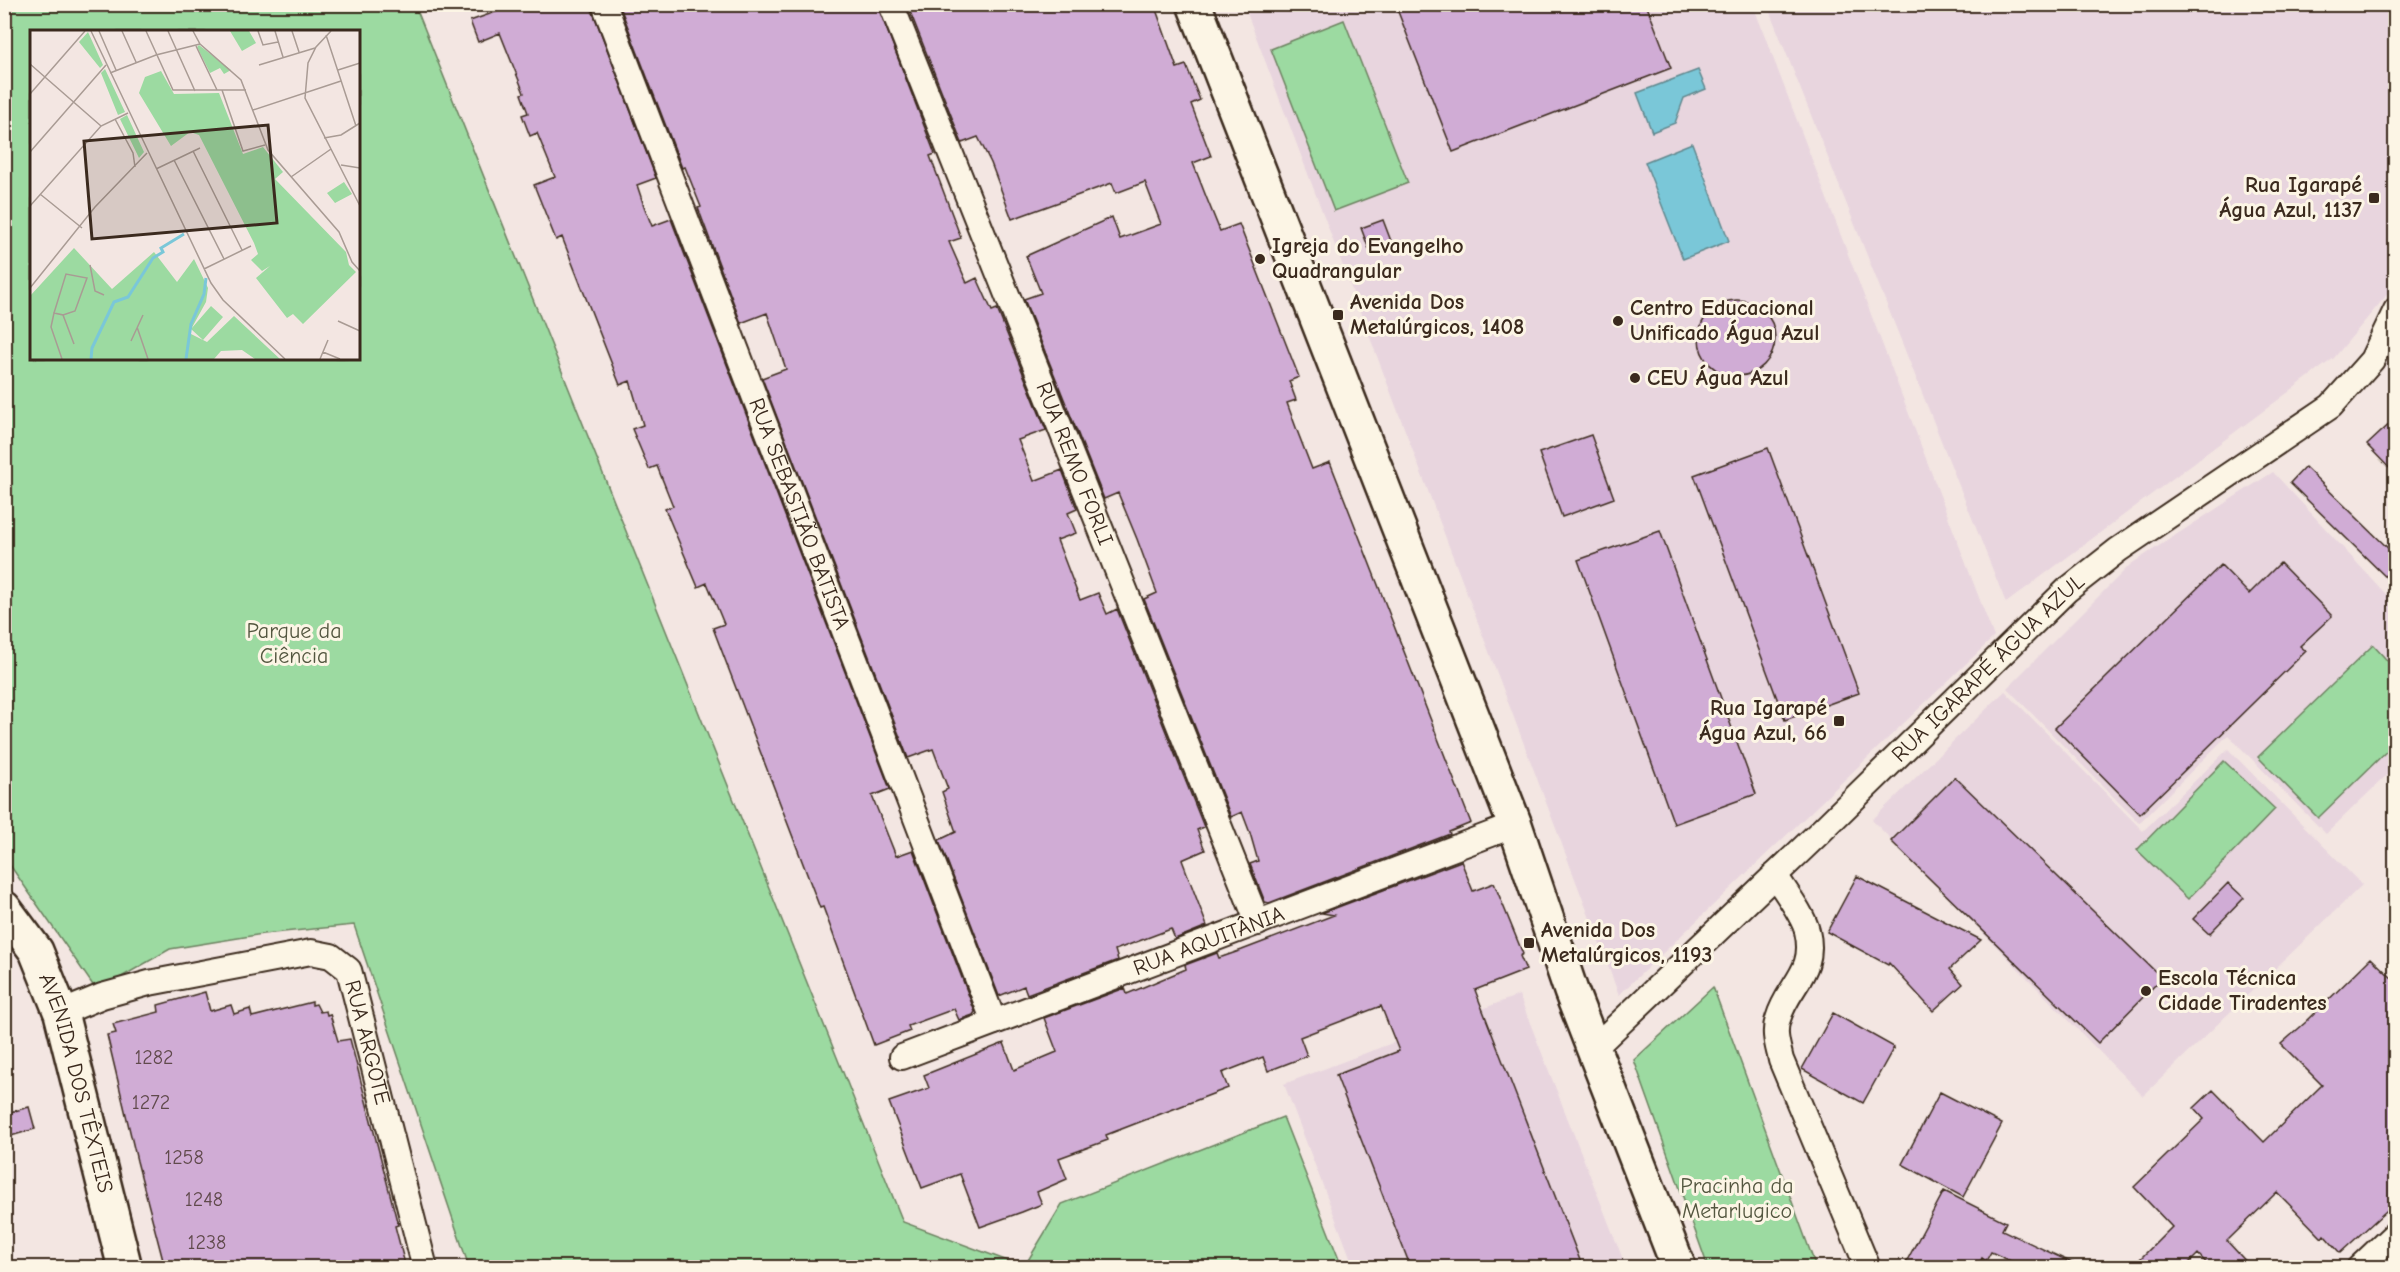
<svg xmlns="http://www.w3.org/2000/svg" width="2400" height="1272" viewBox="0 0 2400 1272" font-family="'Comic Neue',sans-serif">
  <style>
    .built { fill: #e8d5de }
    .green { fill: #9cdaa1; stroke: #6c8260; stroke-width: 1.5; fill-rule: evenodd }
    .water { fill: #7ac7d8; stroke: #61888e; stroke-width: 1.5 }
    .building { fill: #d0acd5; stroke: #3b2a1e; stroke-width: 1.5 }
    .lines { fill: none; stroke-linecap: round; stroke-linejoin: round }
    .minor-casing { stroke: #3b2a1e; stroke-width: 28 }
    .secondary-casing { stroke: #3b2a1e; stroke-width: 38 }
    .minor { stroke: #fcf5e5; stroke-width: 24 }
    .secondary { stroke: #fcf5e5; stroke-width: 33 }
    .poi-dot { fill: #3b2a1e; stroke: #fcf5e5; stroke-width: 2 }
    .labels { text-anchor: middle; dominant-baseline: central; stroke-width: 6; stroke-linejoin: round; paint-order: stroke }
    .number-label { font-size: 20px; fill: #604a4c }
    .poi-label { font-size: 22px; font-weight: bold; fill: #3b2a1e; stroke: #fcf5e5; text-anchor: start }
    .street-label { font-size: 22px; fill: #3b2a1e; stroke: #fcf5e5 }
    .park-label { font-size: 22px; fill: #53563f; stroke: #fcf5e5 }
    .inset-river { fill: none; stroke: #7ac7d8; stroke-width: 3 }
    .inset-road { fill: none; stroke: #a99b94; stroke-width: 1.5 }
    .view { fill: #3b2a1e; fill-opacity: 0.15; stroke: #3b2a1e; stroke-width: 3 }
    .inset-edge { fill: none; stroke: #3b2a1e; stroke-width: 3 }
  </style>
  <rect width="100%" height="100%" fill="#f3e6e2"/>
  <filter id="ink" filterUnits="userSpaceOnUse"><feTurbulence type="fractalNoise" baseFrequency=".0167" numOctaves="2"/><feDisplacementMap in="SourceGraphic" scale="12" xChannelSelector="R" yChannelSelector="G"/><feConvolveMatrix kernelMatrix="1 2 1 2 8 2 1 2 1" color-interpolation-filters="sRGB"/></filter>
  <g filter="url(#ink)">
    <!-- built -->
    <path class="built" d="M1244 5H1753L1994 637 1619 995Z
      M1767 5H2395V285L2334 358 2006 603Z
      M2273 472 2395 604V767L2326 834 2228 735 2139 823 2007 688 2131 564Z
      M2005 691 2143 831 2228 749 2362 885 2143 1096 1872 820Z
      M1519 995 1626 1267H1354L1284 1084Z"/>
    <!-- green -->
    <path class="green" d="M4 5H415L903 1222 1024 1267 1062 1204 1283 1117 1342 1267H469L354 925 263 934 170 949 97 991 5 858ZM32 32H358V358H32Z
      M1344 20 1408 183 1334 211 1271 49Z
      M2373 645 2395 669V743L2318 818 2258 757Z
      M2224 761 2275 809 2188 899 2137 850Z
      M1713 987 1816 1267H1708L1634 1060Z"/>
    <!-- water -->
    <path class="water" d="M1698 70 1706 89 1684 98 1675 123 1652 132 1637 93Z
      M1692 143 1729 241 1683 259 1645 162Z"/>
    <!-- building -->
    <path class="building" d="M518 4H590L656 178 637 185 644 206 652 226 671 219 890 789 872 796 896 856 913 850 975 1012 973 1015 959 1020 954 1009 908 1026 910 1031 874 1045 823 907 820 908 713 628 724 624 707 583 698 587 665 509 673 506 657 466 649 469 632 429 643 425 630 381 620 385 562 237 556 240 534 185 555 177 537 133 530 136 522 115 528 113 521 94 524 93 500 33 478 42 470 21Z
      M619 4H877L935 154 930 156 961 238 949 242 967 283 977 278 992 311 997 309 1046 430 1018 440 1026 460 1034 481 1062 470 1077 509 1068 513 1076 533 1057 540 1080 600 1098 593 1107 614 1117 609 1204 827 1197 830 1205 850 1182 860 1207 926 1175 939 1171 929 1115 950 1118 960 1027 994 1024 986 999 996 939 840 956 832 942 792 948 789 933 749 908 758 762 378 786 369 767 313 741 323 698 208 701 207 685 167 682 168Z
      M907 4H1154L1177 68 1186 65 1200 100 1191 104 1211 156 1193 163 1207 199 1220 231 1239 224 1299 377 1289 381 1296 400 1287 403 1298 433 1312 469 1330 462 1471 823 1449 832 1450 834 1269 903 1265 902 1250 864 1258 861 1250 833 1242 812 1231 817 1144 599 1157 593 1137 539 1118 493 1104 499 1024 299 1041 293 1026 256 1112 217 1120 239 1161 224 1145 182 1116 193 1112 183 1012 219 991 163 978 137 962 143Z
      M1395 4H1646L1671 68 1453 152Z
      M1383 220 1391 241 1369 249 1361 228Z
      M1699 338a38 38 0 1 1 76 0a38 38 0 1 1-76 0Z
      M2396 418V475L2367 445Z
      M1591 435 1614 498 1562 517 1539 453Z
      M1768 448 1859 693 1785 720 1694 475Z
      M2305 467 2396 556V587L2290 483Z
      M1660 531 1756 794 1674 824 1578 560Z
      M2280 563 2332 616 2300 646 2306 651 2140 814 2055 728 2221 565 2249 594Z
      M1955 777 2162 978 2098 1043 1891 841Z
      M1461 861 1473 891 1494 883 1523 954 1520 956 1526 970 1475 990 1583 1268H1411L1336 1075 1399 1051 1381 1006 1300 1037 1307 1056 1268 1071 1263 1057 1222 1073 1228 1088 1106 1135 1108 1140 1059 1158 1067 1179 1037 1192 1042 1204 1022 1212 980 1227 960 1174 922 1188 889 1102 929 1088 924 1075 1004 1043 1014 1070 1057 1052 1044 1018 1125 988 1127 994 1186 969 1185 965 1217 953 1219 958 1242 950 1334 915 1322 913Z
      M1857 876 1981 940 1950 969 1963 984 1933 1011 1889 963 1888 965 1827 932Z
      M2228 883 2244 898 2209 934 2193 919Z
      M2371 958 2396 982V1202L2340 1253 2324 1235 2322 1238 2277 1192 2227 1241 2252 1268H2211L2198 1254 2184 1268H2131L2172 1227 2134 1187 2204 1119 2194 1108 2213 1090 2264 1142 2322 1085 2281 1044 2306 1022Z
      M205 992 210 1011 231 1005 234 1014 250 1009 252 1017 312 1002V1005L316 1004 320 1012 326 1011 327 1015 330 1014 338 1041 350 1039 398 1225 395 1226 406 1268H165L137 1161 107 1035 116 1033 113 1024 159 1012 158 1005Z
      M1833 1013 1894 1047 1863 1103 1802 1069Z
      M1940 1092 2002 1124 1963 1197 1902 1164Z
      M29 1107 35 1129 4 1138V1114Z
      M1944 1191 2006 1222 2002 1230 2083 1268H2026L1991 1252 1986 1261 1982 1258 1977 1268H1903Z"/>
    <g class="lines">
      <defs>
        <g id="minor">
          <path id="s1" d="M604 4 994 1022"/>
          <path id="s2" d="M891 4 1258 923"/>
          <path d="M1775 875C1784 890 1803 914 1807 931 1817 973 1788 984 1778 1019 1773 1033 1778 1046 1781 1060L1868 1268"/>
          <path id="s3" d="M61 1013 102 996 149 983 311 952 331 956 349 970 425 1268"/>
          <path id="s4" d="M1593 1049 1818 834 2067 590 2118 550 2331 406 2372 360 2396 310"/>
          <path id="s5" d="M902 1057 1515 825"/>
          <path d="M2359 1268 2396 1233"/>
        </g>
        <g id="secondary">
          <path d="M1194 4 1515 825 1571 991 1679 1268"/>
          <path id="s6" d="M4 908 36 951 61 1013 125 1268"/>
        </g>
      </defs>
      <!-- minor casing -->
      <use href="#minor" class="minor-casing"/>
      <!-- secondary casing -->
      <use href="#secondary" class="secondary-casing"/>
      <!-- minor -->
      <use href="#minor" class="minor"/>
      <!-- secondary -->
      <use href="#secondary" class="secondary"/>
    </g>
  </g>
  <!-- markers -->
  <g class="poi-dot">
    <rect x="2368" y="192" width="12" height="12" rx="3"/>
    <circle cx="1260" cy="259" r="6"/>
    <rect x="1332" y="309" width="12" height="12" rx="3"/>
    <circle cx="1618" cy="321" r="6"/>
    <circle cx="1635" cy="378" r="6"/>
    <rect x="1833" y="715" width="12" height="12" rx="3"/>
    <rect x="1523" y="937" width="12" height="12" rx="3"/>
    <circle cx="2146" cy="991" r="6"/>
  </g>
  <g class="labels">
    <!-- number labels -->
    <g class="number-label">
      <text x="154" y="1057">1282</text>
      <text x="151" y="1102">1272</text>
      <text x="184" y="1157">1258</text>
      <text x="204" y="1199">1248</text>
      <text x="207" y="1242">1238</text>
    </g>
    <!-- poi labels -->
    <g class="poi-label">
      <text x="2362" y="185" text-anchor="end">Rua Igarapé<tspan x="2362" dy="25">Água Azul, 1137</tspan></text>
      <text x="1272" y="246">Igreja do Evangelho<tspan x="1272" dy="25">Quadrangular</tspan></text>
      <text x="1350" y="302">Avenida Dos<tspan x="1350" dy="25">Metalúrgicos, 1408</tspan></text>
      <text x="1630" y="308">Centro Educacional<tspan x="1630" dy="25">Unificado Água Azul</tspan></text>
      <text x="1647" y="378">CEU Água Azul</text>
      <text x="1827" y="708" text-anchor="end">Rua Igarapé<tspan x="1827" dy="25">Água Azul, 66</tspan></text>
      <text x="1541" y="930">Avenida Dos<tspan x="1541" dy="25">Metalúrgicos, 1193</tspan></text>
      <text x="2158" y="978">Escola Técnica<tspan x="2158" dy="25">Cidade Tiradentes</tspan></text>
    </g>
    <!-- street labels -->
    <g class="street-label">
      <text stroke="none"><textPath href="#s2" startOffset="495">RUA REMO FORLI</textPath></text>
      <text stroke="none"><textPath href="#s1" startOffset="546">RUA SEBASTIÃO BATISTA</textPath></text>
      <text stroke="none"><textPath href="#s4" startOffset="549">RUA IGARAPÉ ÁGUA AZUL</textPath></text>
      <text stroke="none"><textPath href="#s5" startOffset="328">RUA AQUITÂNIA</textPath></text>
      <text stroke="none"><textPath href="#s3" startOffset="376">RUA ARGOTE</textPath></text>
      <text stroke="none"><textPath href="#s6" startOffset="192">AVENIDA DOS TÊXTEIS</textPath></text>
    </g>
    <!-- park labels -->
    <g class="park-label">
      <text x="294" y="631">Parque da<tspan x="294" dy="25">Ciência</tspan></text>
      <text x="1737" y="1186">Pracinha da<tspan x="1737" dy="25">Metarlugico</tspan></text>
    </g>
  </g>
  <!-- overview -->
  <g transform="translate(30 30)">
    <rect width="330" height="330" fill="#f3e6e2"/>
    <path d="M200 1H219L226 13 212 21ZM58 2 73 35 70 38 49 12ZM169 15 201 40 194 44 190 38 180 43 167 17ZM75 39 95 82 88 85 71 43ZM131 41 144 64 189 63 213 124 233 117 253 142 245 149 316 222 319 235 326 242 273 294 263 284 257 288 226 248 240 236 232 241 221 230 228 224 224 213 169 105 160 102 141 116 109 63 115 47ZM97 85 114 122 109 128 90 89ZM314 152 322 164 305 173 297 163ZM44 218 82 259 124 222 147 252 164 229 178 258 176 272 159 303 177 312 204 286 250 329H225L212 320 191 321 184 329H0V266ZM181 276 193 287 173 310 161 299Z" fill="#9cdaa1"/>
    <path class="inset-river" d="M61 329 62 318 84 272 98 267 123 228 133 222 131 218 154 204M156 329 161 294 174 264 176 248"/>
    <path class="inset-road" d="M61 1 181 253 193 270 255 329M69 1 86 40M92 1 106 32M116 1 143 60H216M138 1 165 61M163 1 170 14 211 50 238 120 309 202 322 232 330 241M228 1 233 15 248 12M245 1 253 27M262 1 269 22M301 1 286 17 278 33 275 68 330 176M296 5 326 96M166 16 187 60M0 34 71 96M229 35 285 18M308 40 330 33M80 43 126 25 170 14M192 60 213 121 235 115M0 64 55 1M223 80 311 51M85 89 103 123 105 137M294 108 311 105 330 93M163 121 212 220M0 122 76 35M144 130 194 229M311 135 330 138M126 139 170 118M261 147 301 119M10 164 52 198M0 176 71 96 98 83M60 235 65 261 74 265M174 239 221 216M0 258 65 177 117 123M24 283 36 244 57 248 45 281 33 285M308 291 330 301M107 297 118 329M101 311 113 285M293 322 310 329M32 329 21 297 24 283 33 285 44 314M290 329 298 310"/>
    <path class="view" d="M238 95 247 193 62 209 54 111Z"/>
    <rect width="330" height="330" class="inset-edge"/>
  </g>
  <!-- margin -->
  <rect width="2400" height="1272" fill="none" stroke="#fcf5e5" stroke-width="24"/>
  <rect x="12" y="12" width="2376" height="1248" fill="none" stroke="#3b2a1e" stroke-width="2" filter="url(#ink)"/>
</svg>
